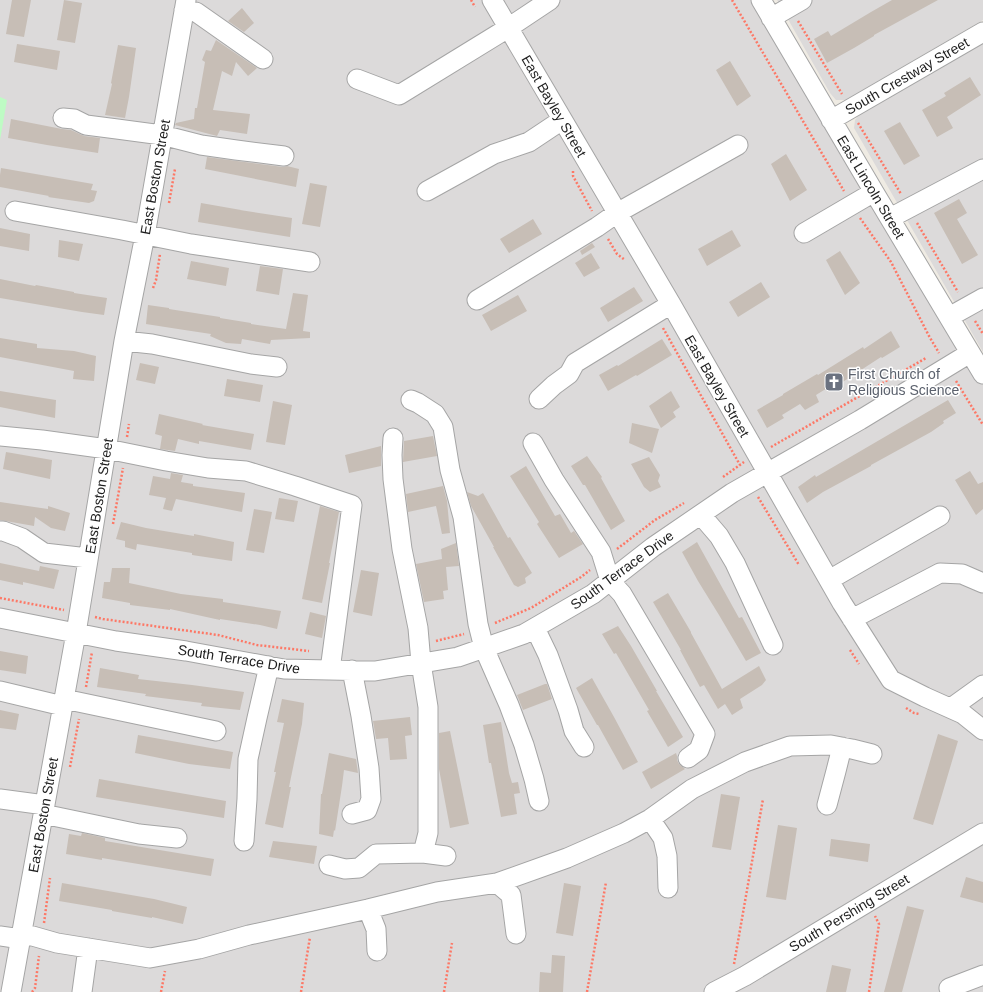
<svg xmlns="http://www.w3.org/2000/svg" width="983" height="992" viewBox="0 0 983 992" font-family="Arial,sans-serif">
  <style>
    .residential { fill: #dcdada }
    .park { fill: #befbc4 }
    .building { fill: #c7beb6 }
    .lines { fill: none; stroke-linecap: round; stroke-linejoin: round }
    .minor-casing { stroke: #a5a5a5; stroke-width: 21 }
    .path { stroke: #fd7866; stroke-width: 2.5; stroke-dasharray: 2 2; stroke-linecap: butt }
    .minor { stroke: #fff; stroke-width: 19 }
    .labels { text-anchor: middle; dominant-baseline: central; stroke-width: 3; stroke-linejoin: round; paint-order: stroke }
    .street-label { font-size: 14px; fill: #1e1e1e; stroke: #fff }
    .worship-label { font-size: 14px; fill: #5b616d; stroke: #fff; text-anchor: start }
  </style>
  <rect width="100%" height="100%" fill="#efebe3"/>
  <!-- residential -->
  <path class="residential" d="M0 0H760L983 384V992H0Z
    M777 0H983V20L846 100H836L830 93Z
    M983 42V352L854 128 855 120 860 114Z"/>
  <!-- park -->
  <path class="park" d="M0 97 7 100 0 140Z"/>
  <!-- building -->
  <path class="building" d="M12 0H31L24 37 6 34Z
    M64 0 82 3 75 43 57 40Z
    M892 0H938L874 35V36L854 48 827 63 814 39 828 31 831 36 871 12Z
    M242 8 254 23 244 32 228 21Z
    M216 40 257 68 248 76 236 62 232 76 222 71 213 110 250 114 247 134 220 130 217 136 175 125 176 123 194 119 195 108H197L205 62 202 60 206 50 211 51Z
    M17 44 60 51 57 70 14 62Z
    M118 45 136 48 129 97 125 118 105 115 112 84 111 83Z
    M730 61 751 96 737 106 716 70Z
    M970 77 981 95 947 117 953 128 937 137 922 110 946 96 944 93Z
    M11 119 62 129 71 130 84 136 100 138 98 153 47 145 8 138Z
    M900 122 920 156 904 165 884 131Z
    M786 154 807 190 790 201 771 164Z
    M207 157 283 167 287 166 299 169 296 187 205 169Z
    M1 168 93 184 91 190 97 191 94 201 89 203 48 197 49 196 0 187V175Z
    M310 183 327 186 320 227 302 224Z
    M959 199 967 213 957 219 978 255 962 264 934 213Z
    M201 203 241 210H240L292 218 290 237 198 222Z
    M533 219 542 234 509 253 500 239Z
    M0 228 30 234 29 251 0 246Z
    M732 230 741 246 707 266 698 249Z
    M59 240 83 244 79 261 58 257Z
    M592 243 595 247 582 255 580 251Z
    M840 251 860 283 845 295 826 260Z
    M591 253 600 268 584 277 575 263Z
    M191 261 229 268 226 286 187 279Z
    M260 266 283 269 279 295 256 291Z
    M0 279 35 286 36 285 74 292V293L107 298 104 315 82 312 0 298Z
    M761 282 770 297 738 317 729 302Z
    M634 287 643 301 608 322 600 308Z
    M293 293 308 295 303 331 310 332V338L271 340 270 344 242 339 241 344 226 343 210 336 211 334 178 329 146 324 148 305 169 308V309L220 317V318L251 323V324L286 329Z
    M518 295 527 311 491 331 482 315Z
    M891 331 900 347 882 358 881 357 838 385 837 382 816 395 819 402 805 410 800 404 782 415 784 418 767 428 757 410 783 395V394L817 374 818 375 863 347 864 349Z
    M0 338 37 344V348L74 351 96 356 94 381 73 379 74 371 0 357Z
    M662 339 672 355 637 376 636 375 608 391 599 375 617 365 618 366Z
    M140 363 159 367 155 384 136 380Z
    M227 379 263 385 260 402 224 396Z
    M0 391 56 400 55 418 0 407Z
    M671 391 680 407 673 412 676 417 661 428 649 406Z
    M948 400 956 413 943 421 944 423 931 432 871 465V466L823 492 807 503 798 487 815 475 816 477Z
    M273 401 292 405 285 445 266 442Z
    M159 414 203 424 202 425 254 434 251 450 199 441V444L178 439 175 451 160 449 162 436 155 434Z
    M632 423 659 429 652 453 629 443Z
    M433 436 437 456 403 462 404 441Z
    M381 446V466L349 473 345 455Z
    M6 452 52 460 50 479 3 469Z
    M587 456 602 477 601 478 625 521 611 530 585 485H583L571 466Z
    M649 457 660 475 658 481 661 487 650 492 644 487 631 464Z
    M526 466 555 516 560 514 571 533 574 531 583 544 559 558 537 524 539 522 510 476Z
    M970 471 978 484 983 482V509L976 515 955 480Z
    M171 473 183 475 181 482 193 484V486L223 490 245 493 242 512 176 499 172 511 163 509 166 498 149 495 153 476 170 479Z
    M443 486 447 501 450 533 442 534 436 506 408 512 406 494Z
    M467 492 478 496 483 493 508 538 510 537 532 573 525 578 526 583 518 587 514 585 493 547H494L471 506Z
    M279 498 298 501 294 522 275 519Z
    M0 502 48 509V506L70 513 65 531 51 528 35 517 34 526 0 520Z
    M320 506 339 512 329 563H330L322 603 302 599Z
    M254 509 272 512 264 553 246 550Z
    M121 522 146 528 194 536V534L234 542 232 561 192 555V553L137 544 136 550 125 547V541L116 539Z
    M697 542 739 618 742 617 761 653 746 661 719 615 698 581 682 552Z
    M456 543 459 566 446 567 448 590 443 591 444 599 424 602 416 564 442 559 441 549Z
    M0 563 39 571 40 566 59 570 54 589 23 582V585L0 580Z
    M112 568H130L129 583 181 594 223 599V602L281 611 277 629 260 625 220 619V620L170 609V610L130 605V603L102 598 104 582H110Z
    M361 570 379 573 372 616 353 612Z
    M668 593 691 632V633L722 689 759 666 766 680 762 685 740 699 743 708 732 715 725 704 718 709 704 685 700 687 680 650H681L653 602Z
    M310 612 326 616 322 638 305 634Z
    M618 626 631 646 657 691H656L683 737 668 747 647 711 649 710 616 653 614 654 602 634Z
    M0 651 28 656 26 674 0 670Z
    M100 668 139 675 138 679 192 685 244 692 240 710 201 706 202 703 145 696 146 694 97 687Z
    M592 678 614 717 638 762 623 770 598 725H597L576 688Z
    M545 684H547L552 699 523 710 517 695Z
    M282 699 304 703 302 724 289 787H291L283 828 265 824 276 772H274L284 723 277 722Z
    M0 710 19 714 16 730 0 728Z
    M410 717 412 735 405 736 407 759 390 760 388 738 376 739 373 721Z
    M501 722 509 773 512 783 518 782 520 793 514 794 517 814 501 817 491 763H489L483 725Z
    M450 731 469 824 450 828 439 769V733Z
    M938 734 958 741 933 825 913 819Z
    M138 735 233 752 230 769 189 764 135 753Z
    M329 753 356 759 358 773 344 770 342 786 335 831 334 830 333 837 319 834 321 794H322Z
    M676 753 677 756V760L679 764 685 769 651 789 642 772Z
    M99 779 226 801 224 818 96 797Z
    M721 794 740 797 731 850 712 847Z
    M778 825 797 828 786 900 766 897Z
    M82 833 105 838V841L214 859 211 876 102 858V860L66 854 69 834 81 836Z
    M831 839 870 844 868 862 829 856Z
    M273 841 317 846 314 864 269 857Z
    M966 877 983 882V903L960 897Z
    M62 883 154 899 187 907 183 924 152 917V918L112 911V910L59 901Z
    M564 883 581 886 573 936 556 933Z
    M907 906 924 910 902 992H884Z
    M552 955 565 956 563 992H539L540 972 551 973Z
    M832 965 851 969 846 992H826Z"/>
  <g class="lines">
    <defs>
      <path id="minor" d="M492 0 671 304 842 603 891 680 925 697 963 714 983 730
        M761 0 874 192 983 374
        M184 10 196 12 263 59
        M771 18 802 0
        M357 79 399 95 508 28 550 0
        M63 118 74 119 86 125 117 129 162 135 201 145 236 150 284 156
        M831 120 983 32
        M427 191 494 154 529 142 562 120
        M15 211 122 230 191 244 310 262
        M890 218 983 169
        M804 233 874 192
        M477 300 597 227 617 213 738 145
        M949 317 983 298
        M124 341 152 344 251 364 277 367
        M539 399 554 385 569 374 575 363 671 304
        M411 400 418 403 435 414 443 427 450 470 463 517 478 624 484 648 509 705 524 745 534 779 539 801
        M0 436 42 440 107 449 166 461 208 468 246 471 295 486 352 505 330 670
        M533 443 554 480 601 552 610 581 622 594 705 734 699 750 688 758
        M701 515 719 536 735 563 773 645
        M0 531H3L22 538 44 553 88 558
        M829 580 940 516
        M0 618 116 641 186 651 284 669 375 671 458 657 524 634 593 594 653 547 732 493 860 420 970 353
        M852 619 940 573 962 574 983 583
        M535 628 548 655 568 710 574 731 584 747
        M352 670 361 716 369 768 371 799 367 810 352 814
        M0 691 63 706
        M64 699 216 731
        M951 708 983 685
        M0 799 45 805
        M827 805 836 771 842 747
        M43 814 139 834 177 838
        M650 819 663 838 667 856 668 888
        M244 841 247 799 248 759 257 718 269 666
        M423 853 446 856
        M329 865 345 869 359 868 376 854 423 853 428 833V707L421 663 418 628 402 549 393 479 392 455 393 438
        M497 883 511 895 516 934
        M368 909 376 929 377 951
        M22 933 57 943 150 958 199 949 249 935 368 909 437 892 497 883 567 858 624 833 650 819 692 789 745 762 790 746 831 745 852 749 872 754
        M0 936 21 939
        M949 988 983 975
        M11 992 76 633 124 341 145 235 186 0
        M82 992 88 948
        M714 992 745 976 983 833"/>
    </defs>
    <!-- minor casing -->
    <use href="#minor" class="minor-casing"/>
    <!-- path -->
    <path class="path" d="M471 0 475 7
      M732 0 844 191
      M798 21 842 94
      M858 123 901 194
      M573 171V176L592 211
      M169 203 175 169
      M860 218 891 262 929 336 939 353
      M917 223 958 292
      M608 239 617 254 625 260
      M153 288 156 280 160 254
      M975 321 983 334
      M663 328 740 465
      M956 381 983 425
      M127 437 129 424
      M771 447 926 358
      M723 477 744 462
      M758 497 799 565
      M113 524 123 468
      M617 549 655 520 684 503
      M0 598 64 610
      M95 617 103 619 218 635 257 645 309 651
      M495 623 531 608 581 577 590 570
      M436 641 464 634
      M850 650 859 664
      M86 687 92 652
      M906 708 914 713 919 714
      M70 767 79 719
      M44 923 50 878
      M734 964 763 799
      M32 992 35 988 39 956
      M161 992 165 971
      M301 992 310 937
      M444 992 452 943
      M587 992 606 882
      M869 992 879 924 875 916"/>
    <!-- minor -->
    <use href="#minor" class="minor"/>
  </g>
  <!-- icons -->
  <defs>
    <symbol id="church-square" viewBox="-11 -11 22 22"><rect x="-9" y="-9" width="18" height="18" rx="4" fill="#6b7280" stroke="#fff"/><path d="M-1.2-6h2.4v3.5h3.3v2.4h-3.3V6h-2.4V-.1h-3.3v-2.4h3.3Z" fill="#fff"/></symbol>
  </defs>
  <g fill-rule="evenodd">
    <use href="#church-square" x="823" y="371" width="22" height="22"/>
  </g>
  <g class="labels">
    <!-- street labels -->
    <g class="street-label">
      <text transform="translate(907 76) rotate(-30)">South Crestway Street</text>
      <text transform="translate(554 106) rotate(60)">East Bayley Street</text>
      <text transform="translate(155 177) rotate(-80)">East Boston Street</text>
      <text transform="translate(871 187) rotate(59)">East Lincoln Street</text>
      <text transform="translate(717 386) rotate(60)">East Bayley Street</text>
      <text transform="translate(99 496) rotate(-81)">East Boston Street</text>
      <text transform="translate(622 570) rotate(-36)">South Terrace Drive</text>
      <text transform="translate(239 659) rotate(9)">South Terrace Drive</text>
      <text transform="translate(43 815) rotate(-80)">East Boston Street</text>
      <text transform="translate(849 913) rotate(-31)">South Pershing Street</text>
    </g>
    <!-- worship labels -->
    <g class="worship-label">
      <text x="848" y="374">First Church of<tspan x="848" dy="16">Religious Science</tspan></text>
    </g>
  </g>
</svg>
